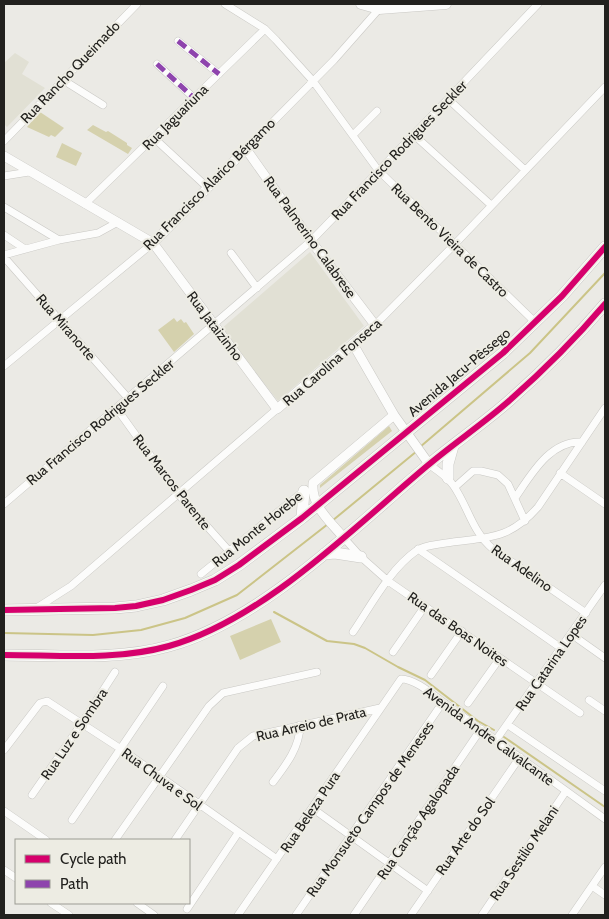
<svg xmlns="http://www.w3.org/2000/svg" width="609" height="919" viewBox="0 0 609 919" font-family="Cabin,sans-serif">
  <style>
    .built { fill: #e1e0d4 }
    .green { fill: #d5d1ad }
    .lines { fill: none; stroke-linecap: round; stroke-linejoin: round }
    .stream { stroke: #cbc487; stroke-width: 2 }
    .minor-casing { stroke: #c9c8c4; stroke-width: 8 }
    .tertiary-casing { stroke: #c9c8c4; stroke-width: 10 }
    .secondary-casing { stroke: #c9c8c4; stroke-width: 11 }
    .trunk-casing { stroke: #c9c8c4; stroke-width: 12 }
    .minor { stroke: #fcfcfb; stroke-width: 7 }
    .tertiary { stroke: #fcfcfb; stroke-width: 9 }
    .secondary { stroke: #fcfcfb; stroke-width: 10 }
    .trunk { stroke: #fcfcfb; stroke-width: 11 }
    .quiet { stroke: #8e44ad; stroke-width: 5; stroke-dasharray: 10 5; stroke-linecap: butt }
    .cycleway-casing { stroke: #edece3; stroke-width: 9 }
    .cycleway { stroke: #d6006c; stroke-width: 6 }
    .labels { text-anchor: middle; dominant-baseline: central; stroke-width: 4; stroke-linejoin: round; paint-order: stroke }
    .street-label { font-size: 14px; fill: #22211e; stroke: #edece3 }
  </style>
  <rect width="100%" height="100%" fill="#ebeae5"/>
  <!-- built -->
  <path class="built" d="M15 53 29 62 22 74 45 88 7 127 4 124V63Z
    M310 252 364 326 278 401 221 329Z"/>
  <!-- green -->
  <path class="green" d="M40 112 64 128 55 137 51 135 49 137 27 127Z
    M93 125 106 132 108 131 127 143V145L132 148 128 154 87 130Z
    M62 143 82 153 76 166 56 157Z
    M174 318 177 322 181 319 184 323 186 322 194 334 174 352 158 330Z
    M389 426 392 431 320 488V485Z
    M271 619 281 642 240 660 230 636Z"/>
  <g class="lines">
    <!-- stream -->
    <path class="stream" d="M420 447 530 353 605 273
      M332 521 417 451
      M274 612 327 641 354 644 365 648 398 667 425 680 478 721 494 730
      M4 633 93 635 141 630 185 618 237 595 328 524
      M504 737 605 807"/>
    <defs>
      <path id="minor" d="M225 4 265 29 276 40 313 81 378 170 536 323
        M178 41 219 74
        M157 64 194 98
        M63 80 103 105
        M448 99 525 170
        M353 135 377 111
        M414 135 491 205
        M154 138 208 188
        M4 141 137 4
        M246 149 334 60 379 9
        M4 176 29 172
        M85 204 265 29
        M4 207 59 240
        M4 235 25 249
        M231 253 257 288
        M4 255 59 240 98 233 118 222
        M4 257 128 398
        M375 325 454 245 605 87
        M4 366 153 243
        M117 409 179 495 230 552
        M429 464C437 471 447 476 453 485 468 506 472 532 493 549L586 613
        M560 473 605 504
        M455 487 473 471H481L498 475 508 484 525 521
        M515 498C531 475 550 440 582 442
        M4 504 311 241 448 99 538 4
        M343 537 361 557 388 581 580 713
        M418 549 561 648
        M201 574 305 490
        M38 607 71 586 277 409
        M353 632C370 607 390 569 416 551 424 545 436 545 446 543 487 537 508 541 538 507L605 408
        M571 634 605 658
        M393 652 425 606
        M431 675 462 631
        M589 700 605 711
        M468 703 500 658
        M508 725 605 791
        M496 740 605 585
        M4 750 40 703 47 701 121 749 277 859
        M273 782C286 765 300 747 300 725
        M32 795 82 723 115 672
        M312 808 428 891
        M4 811 46 840
        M72 820 163 686
        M115 840 209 706 223 693 317 672
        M175 840 238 748 253 736 380 708
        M4 870 16 878
        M592 886 605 895
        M51 903 69 915
        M137 903 154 915
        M187 909 238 833
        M238 915 401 679C415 679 432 694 443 702L605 819
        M296 915 443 702
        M354 915 481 729
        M411 915 520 757
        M482 915 566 791
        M572 915 605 867"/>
      <path id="tertiary" d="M4 156 153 243 277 409 375 325 311 241 246 149 153 243
        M353 344 394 415 429 464
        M343 537C330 521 311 506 313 483L394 415"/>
      <path id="secondary" d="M361 4 379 9 446 4"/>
      <path id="trunk" d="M448 478V464L453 446
        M302 518 304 491
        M324 554 335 553 361 557
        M4 610 115 608 136 606 163 600 191 590 215 580 239 565 302 518 503 353 562 296 605 247
        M4 655C58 655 116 661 169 646 263 620 353 528 427 466 454 443 483 424 510 400 543 371 576 338 605 304"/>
    </defs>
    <!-- minor casing -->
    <use href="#minor" class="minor-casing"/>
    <!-- tertiary casing -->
    <use href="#tertiary" class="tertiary-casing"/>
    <!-- secondary casing -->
    <use href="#secondary" class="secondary-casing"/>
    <!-- trunk casing -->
    <use href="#trunk" class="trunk-casing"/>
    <!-- minor -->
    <use href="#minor" class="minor"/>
    <!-- tertiary -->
    <use href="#tertiary" class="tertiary"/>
    <!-- secondary -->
    <use href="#secondary" class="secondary"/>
    <!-- trunk -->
    <use href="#trunk" class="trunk"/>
    <!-- quiet -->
    <path class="quiet" d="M178 41 219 74
      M157 64 194 98"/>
    <defs>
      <path id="cycleway" d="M4 610 115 608 136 606 163 600 191 590 215 580 239 565 302 518 503 353 562 296 605 247
        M4 655C58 655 116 661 169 646 263 620 353 528 427 466 454 443 483 424 510 400 543 371 576 338 605 304"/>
    </defs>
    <!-- cycleway casing -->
    <use href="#cycleway" class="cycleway-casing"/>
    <!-- cycleway -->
    <use href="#cycleway" class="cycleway"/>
  </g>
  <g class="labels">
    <!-- street labels -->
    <g class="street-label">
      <text transform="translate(70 72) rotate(-46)">Rua Rancho Queimado</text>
      <text transform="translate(175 117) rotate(-45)">Rua Jaguariuna</text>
      <text transform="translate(399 150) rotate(-46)">Rua Francisco Rodrigues Seckler</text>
      <text transform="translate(209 184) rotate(-45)">Rua Francisco Alarico Bérgamo</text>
      <text transform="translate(310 237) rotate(54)">Rua Palmerino Calabrese</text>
      <text transform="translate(450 240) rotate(44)">Rua Bento Vieira de Castro</text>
      <text transform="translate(215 326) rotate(53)">Rua Jataizinho</text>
      <text transform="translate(66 327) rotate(49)">Rua Miranorte</text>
      <text transform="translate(332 362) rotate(-41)">Rua Carolina Fonseca</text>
      <text transform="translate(459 372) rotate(-40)">Avenida Jacu-Pêssego</text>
      <text transform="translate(100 422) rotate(-40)">Rua Francisco Rodrigues Seckler</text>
      <text transform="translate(172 482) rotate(52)">Rua Marcos Parente</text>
      <text transform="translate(257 529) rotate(-39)">Rua Monte Horebe</text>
      <text transform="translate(522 568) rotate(35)">Rua Adelino</text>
      <text transform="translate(458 629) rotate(35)">Rua das Boas Noites</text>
      <text transform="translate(551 663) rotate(-55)">Rua Catarina Lopes</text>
      <text transform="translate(311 724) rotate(-13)">Rua Arreio de Prata</text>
      <text transform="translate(74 734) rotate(-56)">Rua Luz e Sombra</text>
      <text transform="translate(489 736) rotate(36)">Avenida Andre Calvalcante</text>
      <text transform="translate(162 779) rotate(36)">Rua Chuva e Sol</text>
      <text transform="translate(370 809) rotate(-55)">Rua Monsueto Campos de Meneses</text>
      <text transform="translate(310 812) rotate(-56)">Rua Beleza Pura</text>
      <text transform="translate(418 822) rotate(-56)">Rua Canção Agalopada</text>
      <text transform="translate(465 836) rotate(-55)">Rua Arte do Sol</text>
      <text transform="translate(524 853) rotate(-56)">Rua Sestilio Melani</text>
    </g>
  </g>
  <!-- border -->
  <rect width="609" height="919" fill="none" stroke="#22211e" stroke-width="10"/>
  <!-- legend -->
  <rect x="15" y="839" width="175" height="65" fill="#edece3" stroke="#9c9b94"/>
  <rect x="25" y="855" width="25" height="8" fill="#d6006c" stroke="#9c9b94"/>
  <text x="60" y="864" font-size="15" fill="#22211e">Cycle path</text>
  <rect x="25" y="880" width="25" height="8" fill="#8e44ad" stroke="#9c9b94"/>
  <text x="60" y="889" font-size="15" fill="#22211e">Path</text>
</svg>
